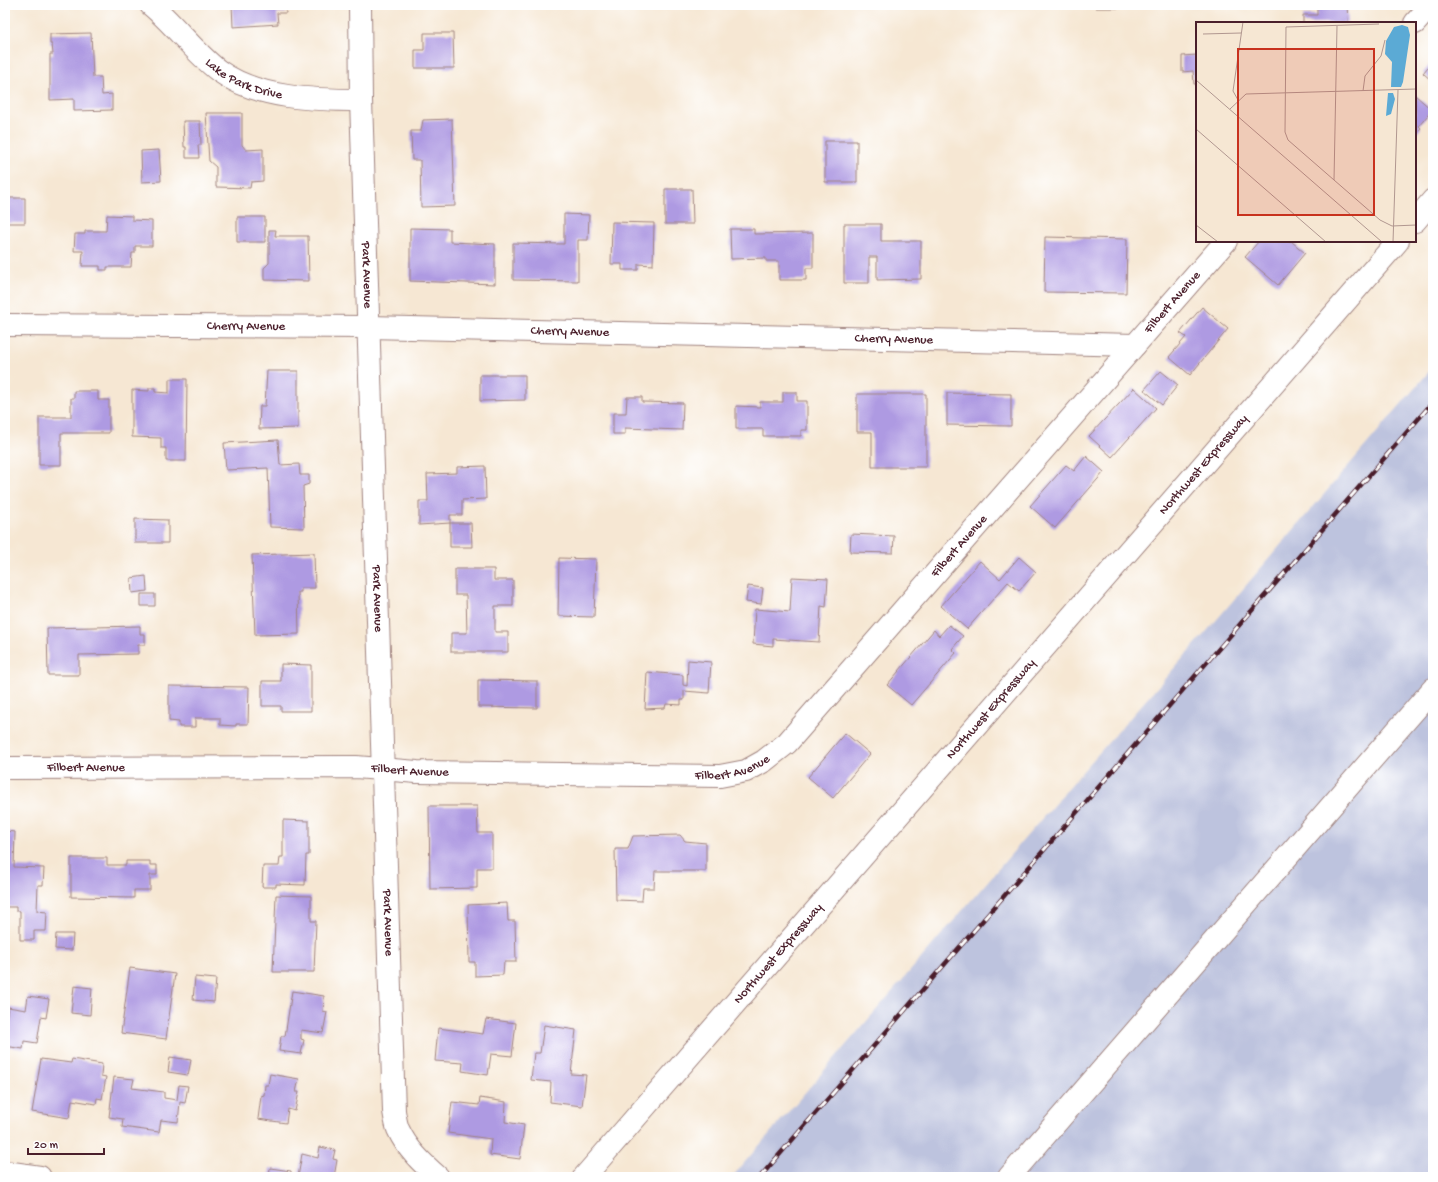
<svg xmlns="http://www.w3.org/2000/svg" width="1438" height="1182" viewBox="0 0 1438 1182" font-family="'Gochi Hand',sans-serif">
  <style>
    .industrial { fill: #bdc3de }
    .building { fill: #ae9ae2 }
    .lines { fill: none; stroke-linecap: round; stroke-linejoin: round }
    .minor-casing { stroke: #a0837f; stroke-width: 24 }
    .major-casing { stroke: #a0837f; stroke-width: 24 }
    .minor { stroke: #fff; stroke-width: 22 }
    .major { stroke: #fff; stroke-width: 22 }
    .rail-casing { stroke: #4a1f2b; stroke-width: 4.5 }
    .rail { stroke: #fff; stroke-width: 3; stroke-dasharray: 9; stroke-linecap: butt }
    .labels { text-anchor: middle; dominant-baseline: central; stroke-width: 3; stroke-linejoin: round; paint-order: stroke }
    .street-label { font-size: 13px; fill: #4a1f2b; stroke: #fff }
    .inset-road { fill: none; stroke: #b19790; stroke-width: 1 }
    .view { fill: #c8321e; fill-opacity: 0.15; stroke: #c8321e; stroke-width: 2 }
    .inset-edge { fill: none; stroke: #4a1f2b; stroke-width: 2 }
  </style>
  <rect width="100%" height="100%" fill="#fff"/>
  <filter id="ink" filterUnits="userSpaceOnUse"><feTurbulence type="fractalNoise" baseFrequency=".025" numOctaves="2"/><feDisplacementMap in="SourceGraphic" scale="8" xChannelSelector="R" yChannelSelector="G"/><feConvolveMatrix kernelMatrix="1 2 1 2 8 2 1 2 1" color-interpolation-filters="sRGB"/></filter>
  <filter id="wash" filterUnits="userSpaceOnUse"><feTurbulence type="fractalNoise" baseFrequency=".012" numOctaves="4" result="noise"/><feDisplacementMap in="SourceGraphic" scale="16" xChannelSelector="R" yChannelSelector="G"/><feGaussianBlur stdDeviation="0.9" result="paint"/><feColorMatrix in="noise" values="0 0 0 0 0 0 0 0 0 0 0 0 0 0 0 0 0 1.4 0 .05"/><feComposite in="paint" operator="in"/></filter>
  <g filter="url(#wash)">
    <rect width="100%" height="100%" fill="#f6e7d3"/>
    <!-- industrial -->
    <path class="industrial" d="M1433 367V1177H732L1083 771 1207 631Z"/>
    <g id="blocks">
      <!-- building -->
      <path class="building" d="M232 5H286V13H277L278 24 233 27Z
        M1095 5H1120V8H1096Z
        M1317 5H1347L1348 23H1303V15H1317Z
        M91 33 93 77H101L102 95 112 94V110L74 111V99L50 100V54H53L52 44H50V34Z
        M424 33H453L454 68H415V50H424Z
        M1197 55V84H1194L1193 71 1182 72V56Z
        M1433 61V82L1423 73Z
        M1415 95 1432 110 1419 126 1421 128 1415 135Z
        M206 113H242V145L246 150 263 149V181L251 182 250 188 216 187V167L209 161Z
        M452 119 455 206 421 207 420 160H412L411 131H421L423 120Z
        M183 121H200L201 145H198L199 158H186V147H184Z
        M825 141H857V182H825Z
        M159 150 161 181 142 182 141 151Z
        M665 189H692L693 224H665Z
        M5 198H25V223H5Z
        M564 214 589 215 588 240H578V281L513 280V243L564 244Z
        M107 215 132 216V220L152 221V246H135V253H132L131 267H107V270H100V266H82L83 251H74L75 234H85V231H106Z
        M237 217H265V242H237Z
        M612 222 654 223 653 265 638 264V270H622V264H611Z
        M844 224H881V241H921V279L877 280V257H869V283H844Z
        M410 228 450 229V242L495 244V284L410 281Z
        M730 229H754V234L813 233V268H806V280H779V261H766V258L731 259Z
        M269 230H276L275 236H308L309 281 264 280V268L269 263Z
        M1045 237 1127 239 1126 293 1044 292Z
        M1259 241H1291L1305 253 1278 285 1245 257Z
        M1202 307 1228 329 1190 375 1169 357 1186 337 1180 333Z
        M267 371H298V428L259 429 260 406H265Z
        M1161 371 1178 385 1162 405 1144 390Z
        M480 375H525V400L480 401Z
        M169 379H187L186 461H166V448H161V438L132 437V390L149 391V388H155V392L169 393Z
        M1134 388 1156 408 1112 457 1089 436Z
        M74 391H98V400H109V433H61V465H39V417H71V398H74Z
        M783 392H797V401H807V430H801V436H763V429H736V406L760 407V402H783Z
        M947 393 1011 394V426L947 425Z
        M857 394H926V467H872V432H857Z
        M627 397H642V402L683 403 682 430 625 428V434H613V413H626Z
        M278 440 280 465 299 464 300 475H309V484L303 486 304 528 270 527 268 468 226 470 224 443Z
        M1086 456 1104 472 1055 528 1030 506 1066 465 1074 471Z
        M485 466 486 499 462 500V515H450V523L419 525V501H428L427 474 457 473V467Z
        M135 519 168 520V543H135Z
        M450 523H471L472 547H450Z
        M851 534 894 536 893 553 850 552Z
        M314 553 315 588H301V592H298L299 634 255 635 252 555Z
        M1019 557 1036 572 1019 591 1008 582 967 629 941 606 980 561 1000 579Z
        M559 558 596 559 594 617 558 616Z
        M455 569H494V580H513V606H495V632H508V652H451V633H467L466 595H455Z
        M146 576 147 591 132 593 131 578Z
        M792 577 828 579 826 607 821 606 819 642 773 639V646L753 644 755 609 790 612Z
        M748 586 763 588 761 604 746 602Z
        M141 594H155V606H141Z
        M949 625 963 636 952 649 956 653 911 705 887 685 934 630 939 636Z
        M140 626V634H145V645H138V654L79 655V675H48L47 628Z
        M688 660 711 662 709 693 684 691V700H681V705L666 704 665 708 645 709 647 672 683 675V685L687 686Z
        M281 664 311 665V711H281V706H262V681H281Z
        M478 680 537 681V708L478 707Z
        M169 686 249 687 248 724H236V726L220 725V718H195V727H179V722L169 721Z
        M845 733 870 754 833 798 808 777Z
        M429 806H477L478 833H492V868H477V888L430 889Z
        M283 820 309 821V855H306L305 885 276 884V887H262L263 866H279L280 857H283Z
        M5 831 15 832 14 867 44 868 43 885H38L37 911 47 912 46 931H34V940H20V911H16V907H5Z
        M680 835 685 841 706 843V871H655L654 888H643L642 901 616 900 615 849H628L633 836Z
        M71 858H107V865H126V861H150V865H157V875H150V890H134V898L71 897Z
        M276 895 311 896V921H316L314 972H273Z
        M507 903 508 921H515L516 962H504L503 975 475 976V962H469L468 905Z
        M56 934H73L72 950 55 949Z
        M130 968 175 974 166 1039 121 1033Z
        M195 977 216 979 214 1002 193 1000Z
        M74 986 92 988 90 1015 71 1013Z
        M292 991 324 996 323 1011 327 1012 323 1033 301 1030V1039L304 1040 301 1054 279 1051 281 1036H285Z
        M28 996 49 999 46 1018 41 1017 37 1043 24 1041 23 1049 5 1046V1027L8 1007 26 1010Z
        M486 1019 516 1023 512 1056 491 1054 488 1075 462 1071 463 1063 435 1061 438 1028 483 1034Z
        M544 1025 576 1030 571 1074 586 1075 582 1106 550 1102 551 1082 531 1080 534 1053H540Z
        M170 1057 191 1060 188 1075 168 1072Z
        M41 1059 71 1063 72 1059 102 1064 101 1076 106 1077 102 1099 97 1098 96 1104 72 1100 69 1118 32 1112Z
        M270 1074 299 1079 296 1092H299L295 1111 288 1109 286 1123 258 1119 261 1096 264 1095 265 1085H268Z
        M114 1077 134 1079 132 1088 164 1092V1098L177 1100 179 1085 188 1086 185 1103 180 1102 178 1122 161 1120 159 1132 122 1127 123 1119 109 1117Z
        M480 1098 506 1102 505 1122 524 1125 520 1159 490 1155 491 1139 448 1133 452 1102 479 1105Z
        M320 1147 335 1150 333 1159 337 1160 334 1177H298L302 1154 318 1158Z
        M270 1168 291 1171V1177H269Z"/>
    </g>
  </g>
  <g filter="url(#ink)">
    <use href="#blocks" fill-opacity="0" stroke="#a0837f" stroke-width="1"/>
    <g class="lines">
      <defs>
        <g id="minor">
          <path id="s1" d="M151 5C175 25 194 52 219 71 258 99 315 100 361 100"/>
          <path id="s2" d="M360 5 361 100 394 1111C395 1117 396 1124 398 1129 407 1149 422 1163 438 1177"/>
          <path d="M1415 23 1431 5"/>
          <path id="s3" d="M5 325 369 327 1135 345"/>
          <path id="s4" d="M5 768 356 767 417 772 720 776 746 771 764 761 787 743 1226 241"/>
          <path d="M5 1172 40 1177"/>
          <path d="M1009 1177 1433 689"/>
        </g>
        <g id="major">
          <path d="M1415 221 1433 200"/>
          <path id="s5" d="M584 1177 1398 241"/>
        </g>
      </defs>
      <!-- minor casing -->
      <use href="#minor" class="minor-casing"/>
      <!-- major casing -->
      <use href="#major" class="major-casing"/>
      <!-- minor -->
      <use href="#minor" class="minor"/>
      <!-- major -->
      <use href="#major" class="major"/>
      <defs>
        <path id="rail" d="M760 1177 1433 402"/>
      </defs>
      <!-- rail casing -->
      <use href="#rail" class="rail-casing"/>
      <!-- rail -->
      <use href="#rail" class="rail"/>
    </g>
  </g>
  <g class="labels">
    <!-- street labels -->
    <g class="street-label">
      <text stroke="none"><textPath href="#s1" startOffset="121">Lake Park Drive</textPath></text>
      <text stroke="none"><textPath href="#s2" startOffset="270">Park Avenue</textPath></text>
      <text stroke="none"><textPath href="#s4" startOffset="1377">Filbert Avenue</textPath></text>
      <text stroke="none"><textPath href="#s3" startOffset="241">Cherry Avenue</textPath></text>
      <text stroke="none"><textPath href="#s3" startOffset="565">Cherry Avenue</textPath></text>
      <text stroke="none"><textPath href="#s3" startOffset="889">Cherry Avenue</textPath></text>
      <text stroke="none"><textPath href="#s5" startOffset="944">Northwest Expressway</textPath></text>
      <text stroke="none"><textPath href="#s4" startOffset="1053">Filbert Avenue</textPath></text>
      <text stroke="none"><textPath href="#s2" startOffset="594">Park Avenue</textPath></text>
      <text stroke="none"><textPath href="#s5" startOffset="620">Northwest Expressway</textPath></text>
      <text stroke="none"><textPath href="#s4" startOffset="729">Filbert Avenue</textPath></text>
      <text stroke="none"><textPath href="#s4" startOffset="81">Filbert Avenue</textPath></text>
      <text stroke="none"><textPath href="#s4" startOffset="405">Filbert Avenue</textPath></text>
      <text stroke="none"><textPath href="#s2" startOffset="918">Park Avenue</textPath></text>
      <text stroke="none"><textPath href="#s5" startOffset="296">Northwest Expressway</textPath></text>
    </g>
  </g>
  <!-- overview -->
  <g transform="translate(1196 22)">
    <rect width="220" height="220" fill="#f6e7d3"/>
    <path d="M206 3 212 5 214 13 207 60 205 65H195L196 40 189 32 190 19 198 5ZM192 71H197L199 77 195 92 190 94Z" fill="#5baad5"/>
    <path class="inset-road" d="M183 2 90 5 89 110 92 118 184 198 196 204 220 203M7 12 45 11M0 58 186 220M167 69 169 54 185 34 189 18M42 78 37 69 47 0M34 87 50 72 220 67M0 107 130 220M138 158 141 4M0 203 22 220M197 220 202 68"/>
    <path class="view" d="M42 27H178V193H42Z"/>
    <rect width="220" height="220" class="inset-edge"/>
  </g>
  <!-- margin -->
  <rect width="1438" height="1182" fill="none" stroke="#fff" stroke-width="20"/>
  <!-- scale -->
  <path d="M28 1148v6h76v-6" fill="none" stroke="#4a1f2b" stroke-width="2"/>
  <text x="34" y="1148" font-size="12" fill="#4a1f2b" stroke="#ffffff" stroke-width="3" paint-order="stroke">20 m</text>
</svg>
